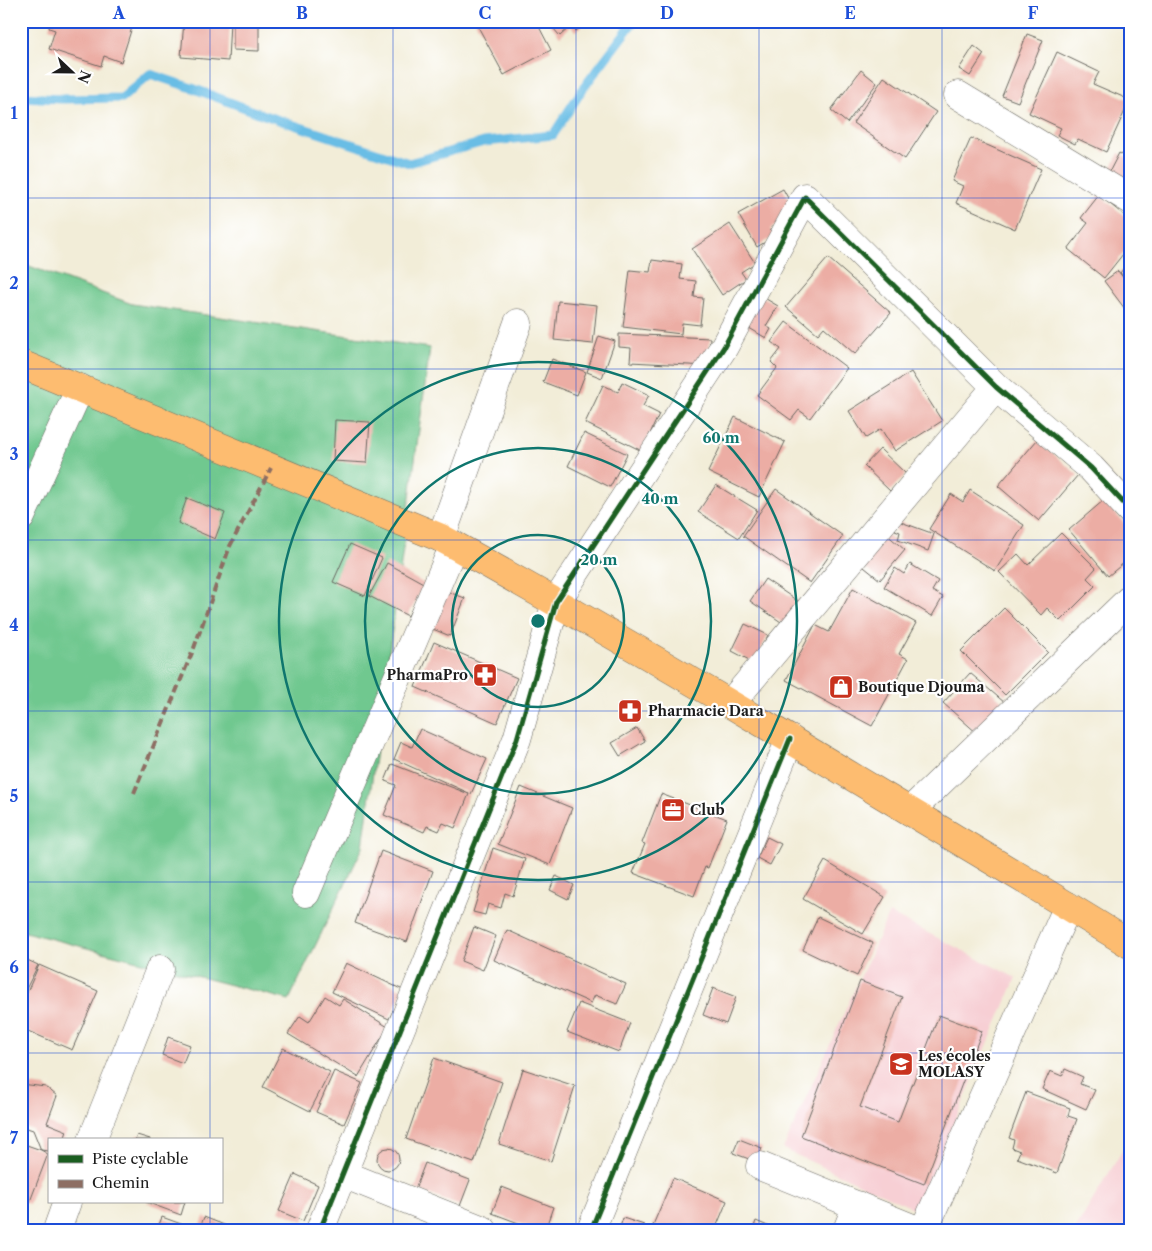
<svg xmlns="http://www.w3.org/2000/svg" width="1152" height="1251" viewBox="0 0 1152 1251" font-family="'Libre Caslon Text',serif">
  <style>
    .built { fill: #f7cfd4 }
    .green { fill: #6fc88f; stroke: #467256 }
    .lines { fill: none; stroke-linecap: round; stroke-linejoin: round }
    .stream { stroke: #69bde5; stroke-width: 9 }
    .building { fill: #ecada4 }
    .minor-casing { stroke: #67655e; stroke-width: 29 }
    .major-casing { stroke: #67655e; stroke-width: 29 }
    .minor { stroke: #fff; stroke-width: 28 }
    .major { stroke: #fdbc6f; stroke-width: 28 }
    .quiet { stroke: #8d6e63; stroke-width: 4; stroke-dasharray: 8 4; stroke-linecap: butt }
    .cycleway-casing { stroke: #fff; stroke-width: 8 }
    .cycleway { stroke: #1b5e20; stroke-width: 5 }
    .grid { fill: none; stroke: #1d4ed8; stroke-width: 1; stroke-opacity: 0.55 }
    .ring { fill: none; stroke: #0f766e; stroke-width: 2.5 }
    .labels { text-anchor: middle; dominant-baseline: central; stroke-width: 4.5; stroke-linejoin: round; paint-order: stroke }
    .poi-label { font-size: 14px; font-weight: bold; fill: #1c1c1c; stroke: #fff; text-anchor: start }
    .centre { fill: #0f766e; stroke: #fff; stroke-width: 2.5 }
    .ring-label { font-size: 15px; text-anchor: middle; font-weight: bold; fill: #0f766e; stroke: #fff; stroke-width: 4.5; stroke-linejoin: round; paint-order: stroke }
    .neatline { fill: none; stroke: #1d4ed8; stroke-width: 2 }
    .grid-label { font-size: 16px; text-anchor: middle; font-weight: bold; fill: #1d4ed8 }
  </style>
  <rect width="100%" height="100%" fill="#fff"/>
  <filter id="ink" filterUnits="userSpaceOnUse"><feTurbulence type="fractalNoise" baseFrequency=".02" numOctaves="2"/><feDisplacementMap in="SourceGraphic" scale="10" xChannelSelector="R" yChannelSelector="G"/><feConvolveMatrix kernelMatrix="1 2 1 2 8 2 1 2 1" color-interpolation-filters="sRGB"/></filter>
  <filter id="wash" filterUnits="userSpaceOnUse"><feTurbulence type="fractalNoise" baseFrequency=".0096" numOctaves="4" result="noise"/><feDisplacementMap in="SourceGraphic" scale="20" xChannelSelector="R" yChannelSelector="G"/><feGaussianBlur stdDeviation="1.12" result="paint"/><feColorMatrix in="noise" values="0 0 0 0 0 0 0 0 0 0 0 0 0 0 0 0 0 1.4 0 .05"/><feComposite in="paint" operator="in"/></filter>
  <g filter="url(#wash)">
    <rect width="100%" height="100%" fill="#f2edd8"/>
    <!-- built -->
    <path class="built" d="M889 913 1016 978 917 1210 783 1149Z
      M1131 1136V1230H1075Z"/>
    <!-- green -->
    <path class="green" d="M21 263 132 304 430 348 363 847 289 1000 21 931Z"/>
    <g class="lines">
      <!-- stream -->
      <path class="stream" d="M21 97 62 99 122 98 150 74 192 88 264 115 409 163 484 142 553 135 584 87 634 21"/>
    </g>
    <g id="blocks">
      <!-- building -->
      <path class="building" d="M51 21H134L121 62 104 56 101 66 49 49 55 30 49 28Z
        M184 21H230L228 61 181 57Z
        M233 21H259V51L233 50Z
        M475 21H536L551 50 504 75Z
        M547 21H588L576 31 571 26 560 36Z
        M1027 34 1043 40 1018 102 1002 96Z
        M974 46 984 54 970 76 959 69Z
        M1057 52 1099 72 1093 84 1130 100 1106 152 1078 139 1075 144 1057 135 1061 128 1029 113Z
        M861 70 877 83 847 123 831 110Z
        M884 77 936 112 905 159 853 123Z
        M971 138 1041 169 1015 229 956 203 963 186 952 181Z
        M1119 153 1131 159V194L1105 180Z
        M783 189 794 209 787 220 770 229 775 236 757 247 738 214Z
        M1099 195 1131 221V244L1104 278 1068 249 1088 223 1081 218Z
        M730 224 755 263 741 272 746 279 722 295 692 249Z
        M828 258 891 313 855 354 824 327 818 334 786 307Z
        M1131 259V281L1120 273Z
        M652 260 682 264 680 279 696 281 694 297 703 298 700 325 682 323 681 334 623 327 630 270 650 272Z
        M1118 271 1131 288V317L1104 281Z
        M756 293 778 306 766 326 771 329 766 338 739 322Z
        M558 301 597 305 593 344 554 340Z
        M786 322 847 368 810 418 799 410 791 420 757 395 777 368 771 362 781 349 771 342Z
        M619 334 710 338 708 366 630 362 631 348 619 347Z
        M599 336 615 341 602 378 587 372Z
        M552 359 586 372 577 395 543 382Z
        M911 372 942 421 895 451 881 429 866 438 849 411Z
        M622 382 649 395 643 406 659 414 642 451 585 423 603 385 618 392Z
        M735 417 785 442 759 497 708 472Z
        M335 420 370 422 367 463 333 461Z
        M584 433 627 454 610 487 568 466Z
        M1037 440 1078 475 1039 521 998 486Z
        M880 449 906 474 890 491 864 466Z
        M716 485 757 510 739 538 698 512Z
        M776 489 843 536 810 583 743 536Z
        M970 490 1024 525 995 571 929 529 951 494 963 502Z
        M187 498 225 513 215 539 178 523Z
        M1104 500 1131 531V557L1108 576 1069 530Z
        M898 521 934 534 928 551 898 540 900 532 895 530Z
        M885 533 905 550 880 580 859 563Z
        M1061 533 1096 568 1087 578 1095 586 1060 621 1047 608 1041 615 999 572 1018 554 1028 565Z
        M350 544 382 558 365 596 333 582Z
        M387 563 425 584 408 616 369 596Z
        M910 564 938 581 932 591 943 597 932 616 884 587 895 568 904 574Z
        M765 579 799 602 784 624 750 601Z
        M437 588 465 598 450 636 423 625Z
        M853 588 916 623 899 654 908 659 872 726 786 680 815 625 829 632Z
        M1004 608 1048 652 1005 695 961 651Z
        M745 624 768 635 755 663 732 651Z
        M434 642 517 678 497 723 415 687Z
        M970 673 1005 703 978 734 943 703Z
        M637 728 645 741 620 756 612 743Z
        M420 729 487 759 471 794 394 759 401 742 412 747Z
        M392 764 469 794 455 828 443 823 439 831 427 826 424 832 384 815 396 785 385 781Z
        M521 787 572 808 550 865 498 844Z
        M661 794 727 819 708 868 705 867 694 896 633 873 645 844 642 843Z
        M767 837 781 844 770 865 757 858Z
        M493 848 525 859 513 896 505 893 501 908 488 904 485 915 473 912Z
        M381 851 433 871 407 942 355 923Z
        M825 861 885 897 863 934 803 899Z
        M556 876 574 885 568 899 550 890Z
        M818 917 873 943 857 976 803 950Z
        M474 927 496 936 483 970 461 961Z
        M507 930 626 984 617 1004 595 995 591 1003 494 960Z
        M23 958 38 965 21 999V962Z
        M346 963 403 990 389 1019 332 992Z
        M39 965 98 991 72 1050 21 1028V1006Z
        M860 981 902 997 860 1107 898 1122 939 1015 982 1031 924 1184 801 1136Z
        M713 988 736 997 726 1024 703 1015Z
        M325 996 339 1005 343 999 388 1027 358 1077 288 1034 300 1016 309 1022Z
        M579 1003 630 1023 619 1052 567 1032Z
        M168 1037 190 1045 183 1063 162 1055Z
        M283 1048 330 1072 310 1111 263 1087Z
        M434 1058 502 1082 474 1163 406 1139Z
        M523 1069 575 1086 551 1161 499 1144Z
        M1065 1069 1083 1077 1080 1084 1095 1090 1086 1109 1042 1089 1050 1071 1062 1076Z
        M334 1071 362 1083 344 1124 316 1112Z
        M21 1084 46 1087 57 1096 47 1123 67 1131 64 1140H49V1151L41 1150 33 1130 24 1127 21 1132Z
        M1026 1092 1070 1108 1068 1116 1077 1119 1057 1173 1017 1158 1020 1151 1012 1148 1014 1140 1009 1138Z
        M137 1135 150 1139V1140H135Z
        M739 1139 762 1148 757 1162 733 1153Z
        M21 1143 41 1150 48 1154 29 1204 21 1201Z
        M377 1159a11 11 0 1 1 22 0a11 11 0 1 1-22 0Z
        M425 1163 470 1180 460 1206 415 1189Z
        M295 1174 318 1185 303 1221 279 1211Z
        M673 1178 727 1201 715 1230H664L653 1225Z
        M502 1187 553 1207 545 1230H537L492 1213Z
        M146 1202H185L181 1215Z
        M162 1217 192 1228 191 1230H157Z
        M204 1217 237 1230H199Z
        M623 1218 644 1225 643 1230H619Z
        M756 1221 777 1230H753Z"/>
    </g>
  </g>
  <g filter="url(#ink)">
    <use href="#blocks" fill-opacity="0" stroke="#67655e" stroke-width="1"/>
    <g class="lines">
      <defs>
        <path id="minor" d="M958 95 1131 200
          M21 517 80 388
          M441 538 518 323
          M731 703 996 387
          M910 811 1131 598
          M306 893 454 545
          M92 1140 160 969
          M760 1166 917 1230
          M343 1174 483 1230
          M57 1230 67 1202
          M320 1230 517 739 556 602 724 347 805 197 996 387 1091 468 1131 511
          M591 1230 790 739
          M847 1230 857 1205
          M924 1230 1068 906"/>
        <path id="major" d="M21 364 441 538 454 545C598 625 740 709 881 794 964 844 1048 893 1131 945"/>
      </defs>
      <!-- minor casing -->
      <use href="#minor" class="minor-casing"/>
      <!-- major casing -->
      <use href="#major" class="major-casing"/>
      <!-- minor -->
      <use href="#minor" class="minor"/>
      <!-- major -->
      <use href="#major" class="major"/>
      <!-- quiet -->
      <path class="quiet" d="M134 793 194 648 230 546 271 468"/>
      <defs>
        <path id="cycleway" d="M320 1230 517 739 556 602 724 347 805 197 996 387 1091 468 1131 511
          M591 1230 790 739"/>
      </defs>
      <!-- cycleway casing -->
      <use href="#cycleway" class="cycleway-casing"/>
      <!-- cycleway -->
      <use href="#cycleway" class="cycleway"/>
    </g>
  </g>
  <!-- grid -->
  <path class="grid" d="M210 21V1140M393 21V1230M576 21V1230M759 21V1230M942 21V1230M21 198H1131M21 369H1131M21 540H1131M21 711H1131M21 882H1131M21 1053H1131M210 1202V1230"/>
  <!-- distance rings -->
  <g class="ring">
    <circle cx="538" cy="621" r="86"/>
    <circle cx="538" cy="621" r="173"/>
    <circle cx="538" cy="621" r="259"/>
  </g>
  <!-- icons -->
  <defs>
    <symbol id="pharmacy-square" viewBox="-11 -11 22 22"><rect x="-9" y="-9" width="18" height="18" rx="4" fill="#c8321e" stroke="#fff"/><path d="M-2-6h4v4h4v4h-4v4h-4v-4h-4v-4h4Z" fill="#fff"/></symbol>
    <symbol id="shop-square" viewBox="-11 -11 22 22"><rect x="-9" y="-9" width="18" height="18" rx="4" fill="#c8321e" stroke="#fff"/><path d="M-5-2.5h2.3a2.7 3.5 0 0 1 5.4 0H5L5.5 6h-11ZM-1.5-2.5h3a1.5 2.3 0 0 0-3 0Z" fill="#fff"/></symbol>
    <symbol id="office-square" viewBox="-11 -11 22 22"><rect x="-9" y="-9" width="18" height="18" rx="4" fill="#c8321e" stroke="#fff"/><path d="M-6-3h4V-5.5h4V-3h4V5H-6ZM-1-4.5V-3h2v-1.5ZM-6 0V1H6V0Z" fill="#fff"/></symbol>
    <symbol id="school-square" viewBox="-11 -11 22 22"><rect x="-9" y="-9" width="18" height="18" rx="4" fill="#c8321e" stroke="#fff"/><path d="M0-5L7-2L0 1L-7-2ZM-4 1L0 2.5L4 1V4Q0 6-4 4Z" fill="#fff"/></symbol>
  </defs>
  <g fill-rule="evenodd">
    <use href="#pharmacy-square" x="471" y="661" width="28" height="28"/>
    <use href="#shop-square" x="827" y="673" width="28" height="28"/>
    <use href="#pharmacy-square" x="616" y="697" width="28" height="28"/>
    <use href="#office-square" x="659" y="796" width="28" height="28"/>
    <use href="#school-square" x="887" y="1050" width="28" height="28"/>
  </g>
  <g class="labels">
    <!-- poi labels -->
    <g class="poi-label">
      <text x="468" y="675" text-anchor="end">PharmaPro</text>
      <text x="858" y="687">Boutique Djouma</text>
      <text x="648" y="711">Pharmacie Dara</text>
      <text x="690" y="810">Club</text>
      <text x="918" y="1056">Les écoles<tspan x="918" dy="16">MOLASY</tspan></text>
    </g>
  </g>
  <circle cx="538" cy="621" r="8" class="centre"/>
  <g class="ring-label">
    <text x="721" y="443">60 m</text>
    <text x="660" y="504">40 m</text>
    <text x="599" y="565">20 m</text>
  </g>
  <!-- margin -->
  <rect width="1152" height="1251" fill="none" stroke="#fff" stroke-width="55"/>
  <!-- legend -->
  <rect x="48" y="1138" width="175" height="65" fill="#ffffff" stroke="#a4a4a4"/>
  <rect x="58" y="1155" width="25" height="8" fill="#1b5e20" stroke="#a4a4a4"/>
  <text x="92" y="1164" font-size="15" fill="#1c1c1c">Piste cyclable</text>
  <rect x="58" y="1180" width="25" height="8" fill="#8d6e63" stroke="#a4a4a4"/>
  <text x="92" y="1188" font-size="15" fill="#1c1c1c">Chemin</text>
  <!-- north arrow -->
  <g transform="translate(72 72) rotate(112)" stroke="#ffffff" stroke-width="4" paint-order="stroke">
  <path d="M0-4L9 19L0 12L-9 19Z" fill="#1c1c1c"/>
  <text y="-8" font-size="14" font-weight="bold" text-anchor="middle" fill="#1c1c1c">N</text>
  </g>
  <rect x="28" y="28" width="1096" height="1196" class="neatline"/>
  <g class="grid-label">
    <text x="119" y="19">A</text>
    <text x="302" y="19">B</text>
    <text x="485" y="19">C</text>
    <text x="667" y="19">D</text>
    <text x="850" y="19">E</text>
    <text x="1033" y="19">F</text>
    <text x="14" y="119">1</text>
    <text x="14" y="289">2</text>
    <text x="14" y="460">3</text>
    <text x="14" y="631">4</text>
    <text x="14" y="802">5</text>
    <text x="14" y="973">6</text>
    <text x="14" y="1144">7</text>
  </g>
</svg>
